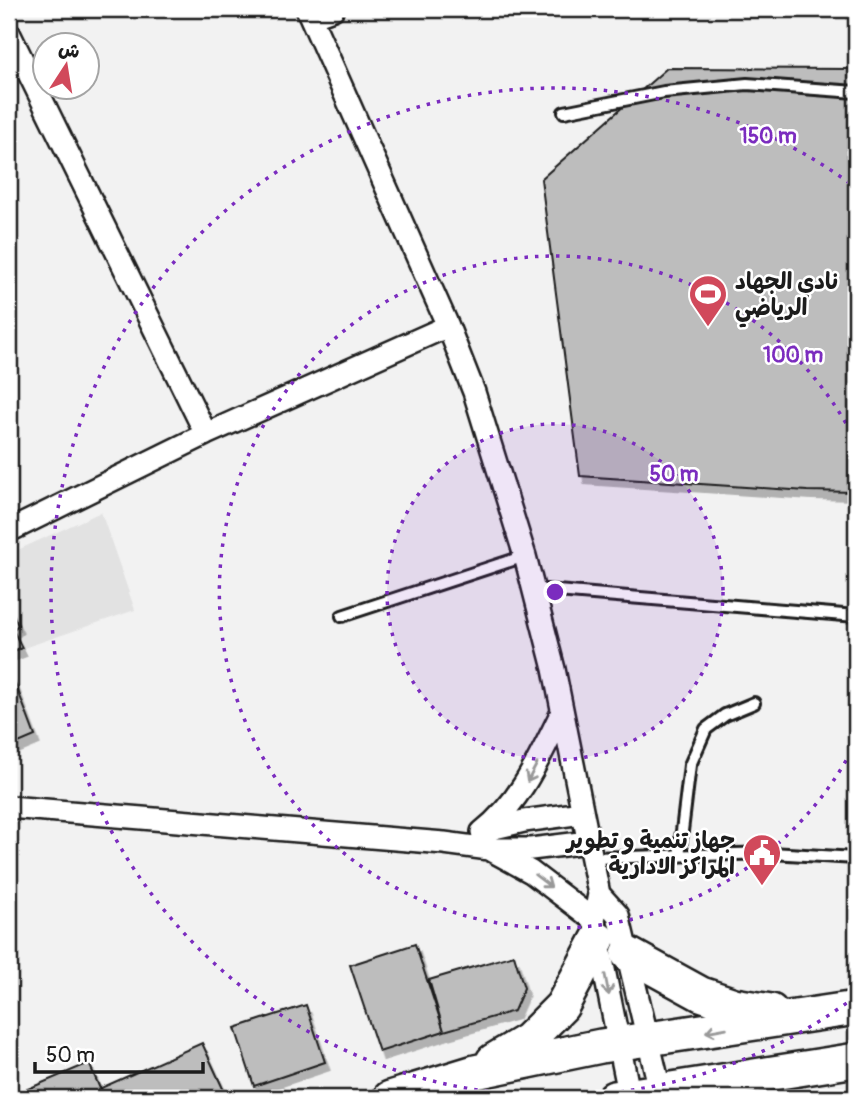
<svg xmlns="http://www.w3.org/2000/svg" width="865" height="1107" viewBox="0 0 865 1107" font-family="Pangolin,'Playpen Sans Arabic',sans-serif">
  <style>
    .built { fill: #e2e2e2 }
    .building { fill: #bdbdbd; stroke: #1c1c1c; stroke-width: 2; filter: url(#shadow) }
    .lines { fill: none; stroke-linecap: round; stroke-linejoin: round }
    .lane-casing { stroke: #1c1c1c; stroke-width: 16 }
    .street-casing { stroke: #1c1c1c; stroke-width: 26 }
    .primary-casing { stroke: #1c1c1c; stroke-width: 38 }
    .lane { stroke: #fff; stroke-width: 10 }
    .street { stroke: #fff; stroke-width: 21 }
    .primary { stroke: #fff; stroke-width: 33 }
    .oneway { stroke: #999 }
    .ring { fill: none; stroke: #7b2cbf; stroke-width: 3.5; stroke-dasharray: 3.5 7 }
    .labels { text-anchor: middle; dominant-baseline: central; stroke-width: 5; stroke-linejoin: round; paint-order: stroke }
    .poi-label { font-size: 23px; font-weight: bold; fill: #1c1c1c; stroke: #fff; text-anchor: start }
    .centre { fill: #7b2cbf; stroke: #fff; stroke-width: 3.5 }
    .ring-label { font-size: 21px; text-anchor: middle; font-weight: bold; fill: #7b2cbf; stroke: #fff; stroke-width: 5; stroke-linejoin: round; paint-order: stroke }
  </style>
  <defs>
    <filter id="shadow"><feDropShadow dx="4.5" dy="8" stdDeviation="0" flood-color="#0004"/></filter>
  </defs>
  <rect width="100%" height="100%" fill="#f2f2f2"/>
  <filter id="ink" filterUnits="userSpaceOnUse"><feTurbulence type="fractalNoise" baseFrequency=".0143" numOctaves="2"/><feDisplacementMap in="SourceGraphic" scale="14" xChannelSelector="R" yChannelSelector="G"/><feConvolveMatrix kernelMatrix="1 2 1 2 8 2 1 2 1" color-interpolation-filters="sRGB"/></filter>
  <g filter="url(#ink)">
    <!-- built -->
    <path class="built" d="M101 512 135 610 9 653V554Z"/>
    <!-- building -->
    <path class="building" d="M667 68 856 69V492L807 491 580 476 541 179Z
      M9 606 18 625 13 630 22 648 9 653Z
      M14 680 35 736 9 747V682Z
      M415 944 444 1031 379 1052 350 965Z
      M514 955 524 988 514 1011 444 1031 429 980Z
      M306 1005 325 1062 254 1086 235 1028Z
      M202 1043 226 1095 218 1098H105L101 1088Z
      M89 1063 104 1098H9V1097Z"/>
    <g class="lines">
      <defs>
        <path id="lane" d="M564 112 664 92 747 84 856 92
          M533 589 856 616
          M342 616 525 556
          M679 856 690 765 706 729 725 715 754 703
          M592 858 771 853 856 858"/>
        <path id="street" d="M307 9 448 326 474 392 525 556 554 669 599 894 594 920 630 1098
          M311 17 333 9
          M9 33 206 434
          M9 531 206 434 448 326
          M9 807 444 843 489 849H531L588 842
          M490 829 524 821 582 813
          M482 832C522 801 540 756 562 712
          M491 850 531 872 594 920
          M599 894 618 915 662 1098"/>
        <path id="primary" d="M628 954 701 994 734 1005 771 1011
          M493 1061 528 1040 562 1006 598 939
          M390 1098 475 1072 601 1046 856 1008
          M614 1098 856 1060"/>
      </defs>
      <!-- lane casing -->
      <use href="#lane" class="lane-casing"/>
      <!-- street casing -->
      <use href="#street" class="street-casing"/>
      <!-- primary casing -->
      <use href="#primary" class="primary-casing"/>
      <!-- lane -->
      <use href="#lane" class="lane"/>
      <!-- street -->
      <use href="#street" class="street"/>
      <!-- primary -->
      <use href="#primary" class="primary"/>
    </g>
    <!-- one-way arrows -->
    <defs><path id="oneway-shaft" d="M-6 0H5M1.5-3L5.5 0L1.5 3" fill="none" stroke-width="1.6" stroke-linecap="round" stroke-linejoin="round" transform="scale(1.75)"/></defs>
    <g class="oneway">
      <use href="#oneway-shaft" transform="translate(532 773) rotate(118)"/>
      <use href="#oneway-shaft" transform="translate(543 881) rotate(37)"/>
      <use href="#oneway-shaft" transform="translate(607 985) rotate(79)"/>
      <use href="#oneway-shaft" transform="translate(716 1030) rotate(170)"/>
    </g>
  </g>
  <!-- distance rings -->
  <circle cx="555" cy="592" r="168" fill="#7b2cbf" fill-opacity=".12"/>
  <g class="ring">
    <circle cx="555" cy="592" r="168"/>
    <path d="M856 742A336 336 0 1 1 856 442"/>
    <path d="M855 997A504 504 0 1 1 855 187"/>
  </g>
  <!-- icons -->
  <defs>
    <symbol id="stadium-pin" viewBox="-11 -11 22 30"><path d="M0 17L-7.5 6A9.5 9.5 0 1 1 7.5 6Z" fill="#d1495b" stroke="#fff"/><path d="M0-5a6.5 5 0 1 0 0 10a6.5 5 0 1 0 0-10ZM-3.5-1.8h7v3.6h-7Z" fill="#fff"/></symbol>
    <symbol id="civic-pin" viewBox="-11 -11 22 30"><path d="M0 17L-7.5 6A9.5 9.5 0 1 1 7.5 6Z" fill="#d1495b" stroke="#fff"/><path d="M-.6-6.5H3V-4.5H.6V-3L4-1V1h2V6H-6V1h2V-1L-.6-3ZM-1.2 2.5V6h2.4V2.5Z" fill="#fff"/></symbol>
  </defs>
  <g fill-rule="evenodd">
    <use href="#stadium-pin" x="686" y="272" width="44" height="60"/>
    <use href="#civic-pin" x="740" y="831" width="44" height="60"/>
  </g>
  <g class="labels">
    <!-- poi labels -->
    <g class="poi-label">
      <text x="735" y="281">نادي الجهاد<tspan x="735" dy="26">الرياضي</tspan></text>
      <text x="735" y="840" text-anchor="end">جهاز تنمية و تطوير<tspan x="735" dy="26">المراكز الادارية</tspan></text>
    </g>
  </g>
  <circle cx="555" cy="592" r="10" class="centre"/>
  <g class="ring-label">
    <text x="768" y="143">150 m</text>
    <text x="793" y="362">100 m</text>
    <text x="674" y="481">50 m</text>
  </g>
  <!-- margin -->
  <rect width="865" height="1107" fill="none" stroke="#fff" stroke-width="35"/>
  <rect x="18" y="18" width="830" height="1072" fill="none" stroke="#1c1c1c" stroke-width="2.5" filter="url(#ink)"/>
  <!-- north arrow -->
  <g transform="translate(66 66) rotate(12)"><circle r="33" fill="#ffffff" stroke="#a4a4a4" stroke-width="2"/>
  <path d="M0-5L12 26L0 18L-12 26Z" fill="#d1495b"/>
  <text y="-10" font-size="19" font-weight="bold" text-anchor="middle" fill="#1c1c1c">ش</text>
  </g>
  <!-- scale -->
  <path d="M35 1062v10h168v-10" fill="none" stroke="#1c1c1c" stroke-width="3.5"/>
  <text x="46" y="1062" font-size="21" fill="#1c1c1c" stroke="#ffffff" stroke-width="5" paint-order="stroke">50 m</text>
</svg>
